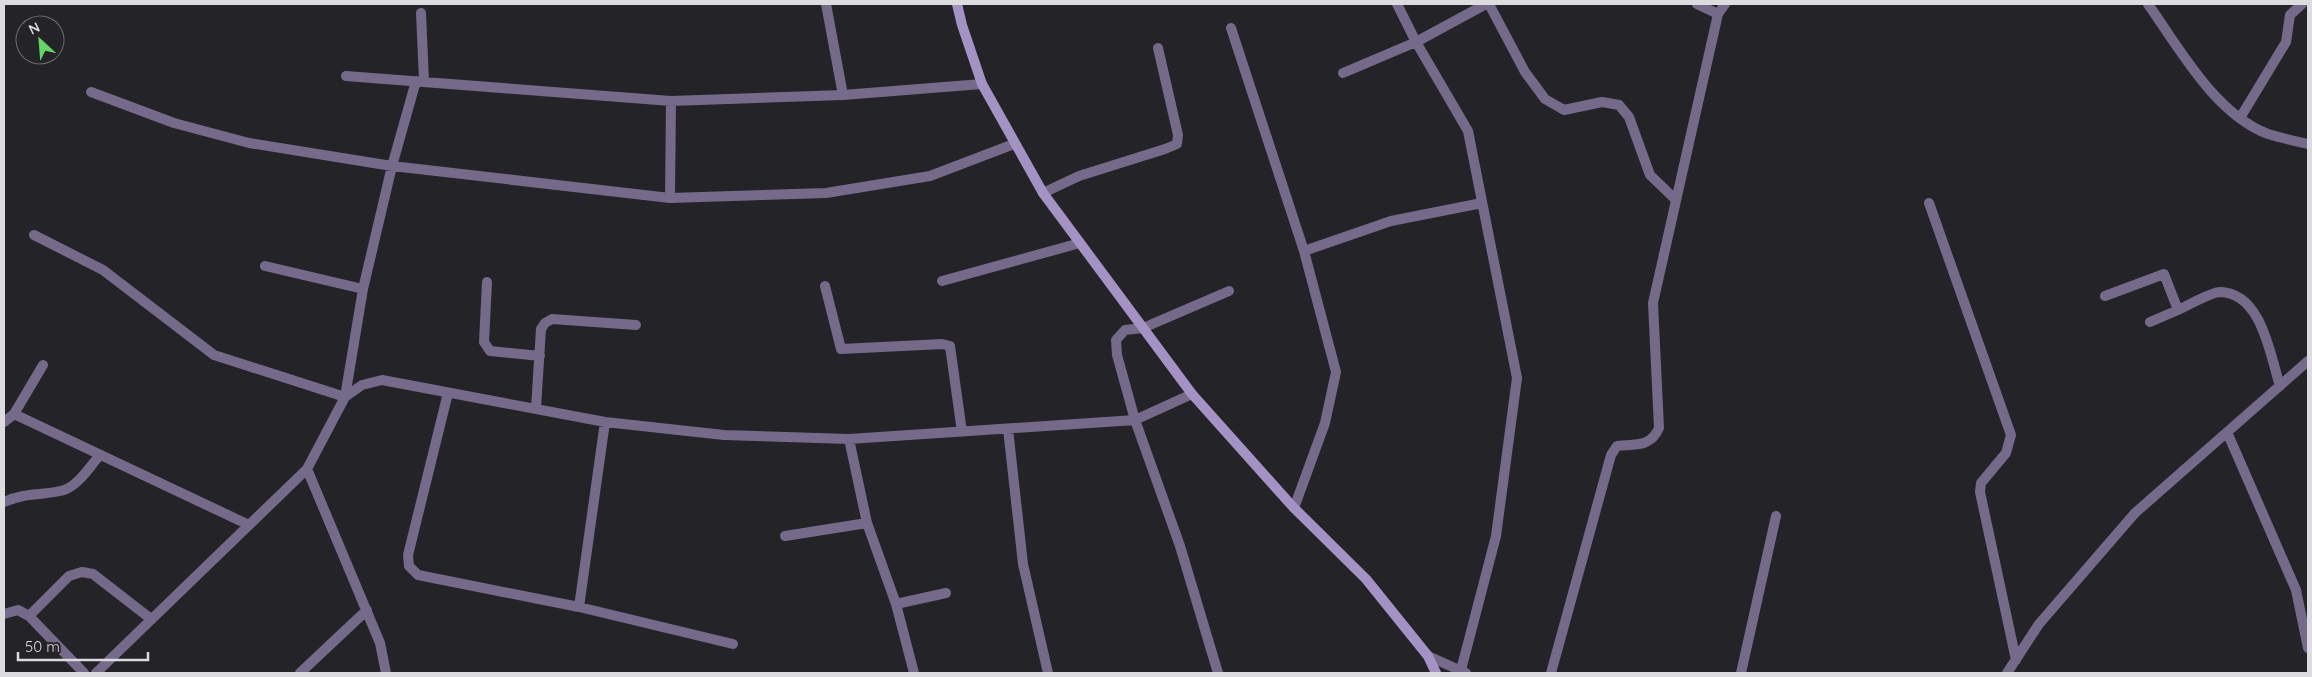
<svg xmlns="http://www.w3.org/2000/svg" width="2312" height="677" viewBox="0 0 2312 677" font-family="Quicksand,sans-serif">
  <style>
    .lines { fill: none; stroke-linecap: round; stroke-linejoin: round }
    .minor { stroke: #756a8a; stroke-width: 10 }
    .secondary { stroke: #a492c5; stroke-width: 10 }
  </style>
  <rect width="100%" height="100%" fill="#242328"/>
  <g class="lines">
    <!-- minor -->
    <path class="minor" d="M826 4 843 95
      M1397 4 1416 42 1468 131 1517 378 1496 536 1461 670
      M1489 4 1525 72 1545 99 1564 110 1602 102 1619 105 1629 117 1650 175 1676 200
      M1697 4 1718 14
      M2148 4C2179 48 2215 114 2268 134 2281 138 2295 141 2308 144
      M421 13 424 81
      M1231 28 1304 251 1336 372 1325 423 1294 508
      M1343 73 1416 42 1486 4
      M346 76 671 101 843 95 982 84
      M91 92 174 123 249 143 392 166 670 198 826 193 930 176 1014 144
      M2240 118 2286 42 2290 15 2302 4
      M1043 193 1079 176 1165 149 1177 144 1178 135 1158 48
      M670 198 671 101
      M1929 203 2011 435 2006 453 1981 483 1980 492 2016 660
      M34 235 103 270 214 355 345 397
      M1304 251 1391 221 1482 203
      M265 266 363 289
      M942 281 1080 243
      M487 282 484 342 490 351 540 356
      M825 286 841 349 942 344 950 346 962 432
      M2105 296 2164 274 2178 310C2187 306 2211 292 2220 292 2262 293 2270 355 2280 386
      M2150 322 2178 310
      M448 393 408 555 409 566 418 575 579 607 733 644
      M345 397 362 385 382 380 605 422 724 435 849 439 1135 420 1192 394
      M536 408 541 329 545 323 552 319 636 325
      M14 414 249 525
      M4 422 14 414 43 365
      M1008 429 1023 564 1048 673
      M2227 432 2296 590 2308 648
      M849 439 867 523 896 604 914 673
      M307 469 380 643 386 673
      M4 502C26 492 43 496 64 490 79 485 90 466 100 455
      M785 536 867 523
      M896 604 946 593
      M579 607 605 422
      M4 614 18 610 29 616 84 673
      M29 616 69 576 82 572 93 574 151 619
      M1428 656 1466 673
      M96 673 307 469 345 397 363 289 392 166 416 81
      M300 673 367 610
      M1218 673 1180 546 1135 420 1117 355 1116 340 1125 330 1143 328 1229 291
      M1551 673 1611 455 1617 446C1635 444 1650 448 1659 428L1653 303 1718 14 1725 4
      M1741 673 1776 516
      M2007 673 2039 624 2135 513 2308 361"/>
    <!-- secondary -->
    <path class="secondary" d="M957 4 962 25 982 84 1043 193 1192 394 1294 508 1366 579 1428 656 1436 673"/>
  </g>
  <!-- border -->
  <rect width="2312" height="677" fill="none" stroke="#dcdbde" stroke-width="10"/>
  <!-- north arrow -->
  <g transform="translate(40 40) rotate(334)"><circle r="24" fill="#242328" stroke="#6e6d71"/>
  <path d="M0-4L9 19L0 12L-9 19Z" fill="#65d467"/>
  <text y="-8" font-size="14" font-weight="bold" text-anchor="middle" fill="#dcdbde">N</text>
  </g>
  <!-- scale -->
  <path d="M18 652v8h130v-8" fill="none" stroke="#dcdbde" stroke-width="2.5"/>
  <text x="25" y="652" font-size="15" fill="#dcdbde" stroke="#242328" stroke-width="4" paint-order="stroke">50 m</text>
</svg>
